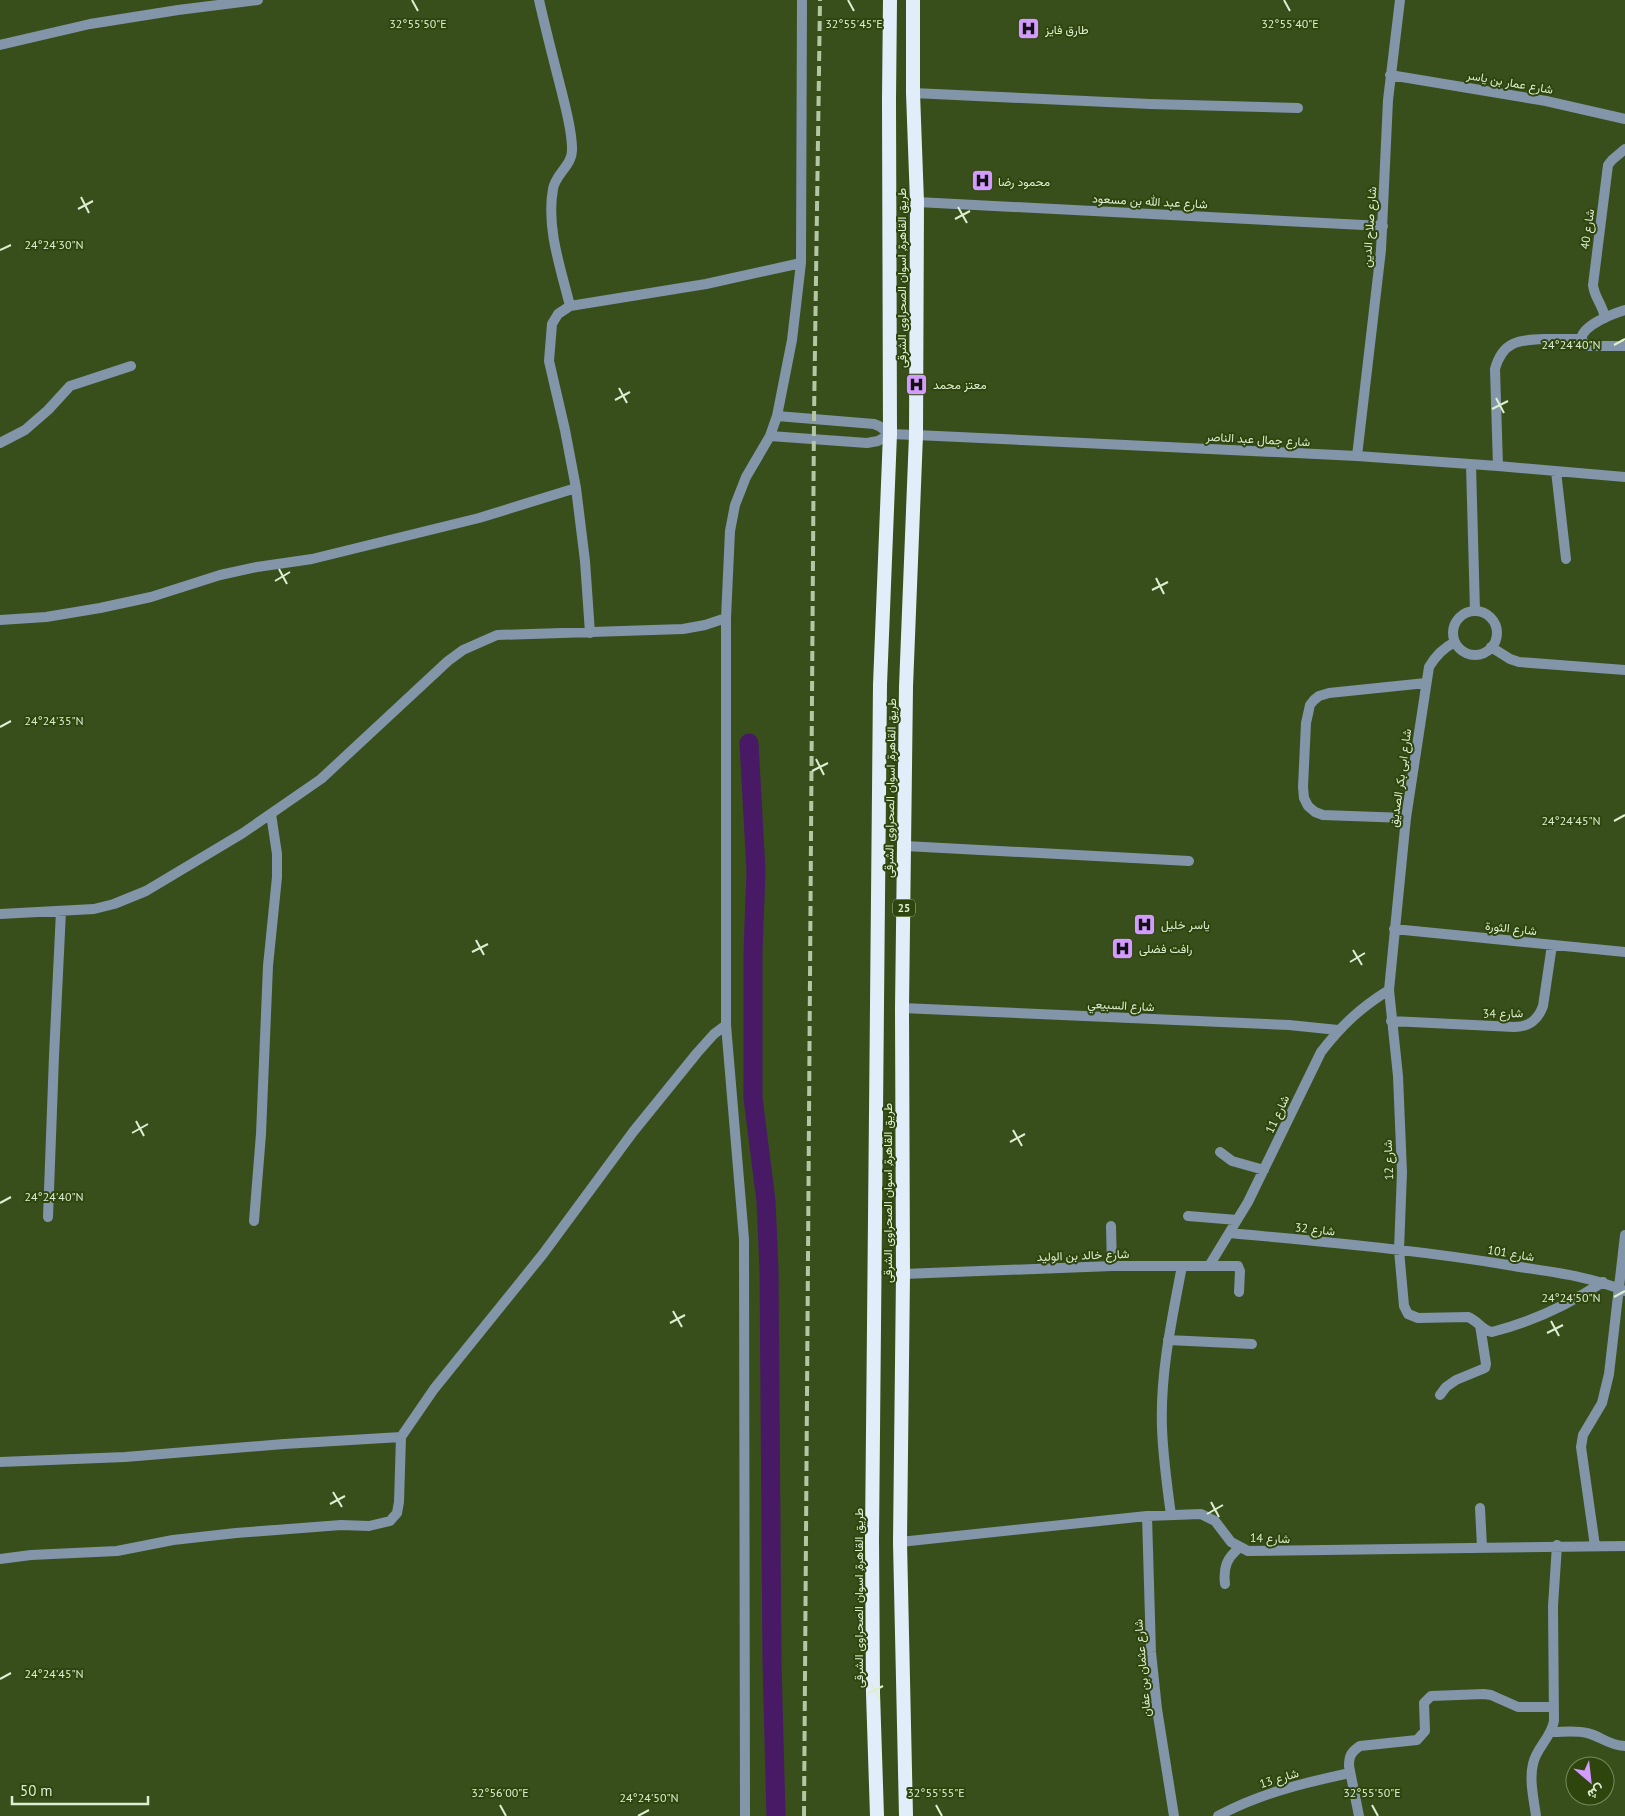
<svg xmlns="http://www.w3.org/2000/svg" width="1625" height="1816" viewBox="0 0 1625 1816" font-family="'PT Sans',Vazirmatn,sans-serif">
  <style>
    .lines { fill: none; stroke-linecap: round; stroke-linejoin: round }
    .canal { stroke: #481965; stroke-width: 19 }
    .minor { stroke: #8295a9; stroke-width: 10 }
    .trunk { stroke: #e2edfa; stroke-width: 14 }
    .rail { stroke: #b5c6a4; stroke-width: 4; stroke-dasharray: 10 5; stroke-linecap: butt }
    .ticks { fill: none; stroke: #deeed1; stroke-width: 2 }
    .labels { text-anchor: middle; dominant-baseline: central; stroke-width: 4; stroke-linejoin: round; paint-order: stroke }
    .shield { fill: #2e450e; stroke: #a9bb96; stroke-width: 1 }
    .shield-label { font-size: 11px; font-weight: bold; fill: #deeed1 }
    .poi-label { font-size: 12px; fill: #deeed1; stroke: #2e450e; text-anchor: start }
    .street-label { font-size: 12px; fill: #deeed1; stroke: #2e450e }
    .ticks-label { font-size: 12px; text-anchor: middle; fill: #deeed1; stroke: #2e450e; stroke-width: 4; stroke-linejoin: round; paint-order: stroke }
  </style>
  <rect width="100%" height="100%" fill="#384f1b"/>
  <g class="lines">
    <!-- canal -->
    <path class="canal" d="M749 743 756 871 753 951V1098L766 1201 769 1269 772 1662 776 1816"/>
    <!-- minor -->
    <path class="minor" d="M539 0C546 31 554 62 562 93 566 110 572 130 572 149 573 165 555 174 553 189 546 228 561 269 570 306
      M0 45 90 24 178 10 258 0
      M1390 75 1546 101 1625 119
      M913 93 1150 104 1298 108
      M917 202 1383 226
      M1625 310C1612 314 1583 325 1581 339L1587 346H1625
      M1605 318C1603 305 1594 297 1593 285L1608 165 1612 160 1625 149
      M777 416 874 424 879 426 890 434
      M770 436 867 443 878 441 890 434 916 435 1357 456 1498 466 1625 477
      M0 443 25 430 48 410 70 386 131 366
      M1357 456 1381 250 1388 100 1400 0
      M1471 465 1475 611
      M1498 466 1495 369C1503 340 1520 340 1546 339 1558 339 1569 339 1581 339
      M1556 471 1566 559
      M1453 633a22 22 0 1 1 44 0a22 22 0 1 1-44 0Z
      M0 620 46 617 100 608 151 597 220 575 257 567 312 559 479 518 576 488
      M590 633 585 561 576 488 565 430 549 361 552 324 558 314 570 306 706 284 801 263
      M1455 642C1443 648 1436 655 1429 667L1406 818 1389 990 1398 1076 1402 1172 1399 1250 1404 1306 1408 1314 1418 1318 1468 1317C1478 1321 1482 1330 1492 1332 1532 1322 1568 1305 1603 1282
      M1491 647 1510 659 1519 662 1625 670
      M1406 818 1323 815 1315 812 1308 806 1304 798 1303 787 1306 723 1310 705 1314 700 1319 696 1329 693 1426 683
      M905 846 1189 861
      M0 914 94 909 114 904 146 891 243 833 321 779 448 661 463 650 497 635 683 629 705 625 726 618
      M1394 929 1625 952
      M902 1008 1289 1025 1338 1030
      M1391 1021 1514 1027C1529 1027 1538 1020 1543 1006L1552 945
      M1220 1152 1232 1161 1264 1170
      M1188 1216 1237 1220
      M48 1217 54 1056 61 911
      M254 1221 261 1134 268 966 277 877V854L271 814
      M1111 1226 1112 1266
      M1230 1233C1324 1242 1420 1250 1514 1266 1551 1272 1590 1276 1625 1291
      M1209 1266 1248 1202 1321 1052C1342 1025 1360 1008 1389 990
      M903 1274 1112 1266H1238L1240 1271 1239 1292
      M1168 1340 1252 1344
      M1440 1395 1446 1387 1456 1380 1485 1368 1486 1364 1480 1325
      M0 1462 125 1457 284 1444 401 1437
      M1480 1508 1482 1547
      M1171 1515C1167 1486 1163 1457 1162 1428 1160 1373 1172 1319 1182 1266
      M1147 1516 1151 1652 1157 1709 1174 1816
      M900 1542 1147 1516 1201 1514 1215 1521 1231 1542 1248 1551 1625 1546
      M1595 1546 1581 1447 1583 1435 1602 1403 1609 1374 1625 1235
      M0 1559 31 1555 117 1551 173 1540 236 1533 341 1525 369 1526 390 1521 397 1513 399 1502 401 1437 434 1389 543 1254 633 1132 697 1053 714 1034 726 1025
      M1225 1584C1223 1567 1227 1558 1239 1548
      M1551 1732C1563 1732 1576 1730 1587 1733 1601 1736 1607 1745 1625 1746
      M745 1816 744 1239 726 1025V618L730 531 735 505 746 477 770 436 777 416 792 340 801 263 802 0
      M1218 1816C1260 1793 1304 1783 1350 1773
      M1359 1816 1349 1766C1349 1756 1351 1752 1360 1746L1417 1740 1425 1731 1424 1703 1431 1696 1484 1694 1491 1695 1518 1707H1554
      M1536 1816C1534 1800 1529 1780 1533 1764 1536 1748 1551 1738 1554 1721L1553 1606 1557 1545"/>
    <!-- trunk -->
    <path class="trunk" d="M877 1816 873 1693 872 1539 880 685 890 434 889 100 890 0
      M906 1816 900 1542 903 1274 902 1008 906 687 916 435 917 202 913 93V0"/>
    <!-- rail -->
    <path class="rail" d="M804 1816 814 418 820 0"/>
  </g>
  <!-- ticks -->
  <path class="ticks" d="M412 0 418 11M848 0 854 11M1284 0 1290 11M81 197 89 213M958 207 967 223M78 209 93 201M955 219 970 211M0 250 11 245M1614 345 1625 339M619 388 627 403M1496 398 1504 413M615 400 630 392M1492 409 1508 401M279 569 287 584M1156 578 1164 594M275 581 290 572M1152 590 1168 582M0 727 11 721M816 759 824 775M812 771 828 763M1614 821 1625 815M476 940 484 955M1353 950 1362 965M472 952 488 944M1350 962 1365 953M136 1121 144 1136M1013 1130 1022 1146M132 1133 148 1124M1010 1142 1025 1134M0 1203 11 1197M1614 1297 1625 1291M673 1311 682 1327M1551 1321 1559 1336M670 1323 685 1315M1547 1333 1563 1325M333 1492 342 1507M1211 1502 1219 1517M330 1504 345 1496M1207 1514 1223 1505M0 1679 11 1673M871 1683 879 1698M867 1694 883 1686M500 1805 506 1816M936 1805 942 1816M1372 1805 1378 1816M638 1816 649 1810"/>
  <!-- icons -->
  <defs>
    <symbol id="hospital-square" viewBox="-11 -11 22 22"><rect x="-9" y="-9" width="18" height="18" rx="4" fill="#d39cfc" stroke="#2e450e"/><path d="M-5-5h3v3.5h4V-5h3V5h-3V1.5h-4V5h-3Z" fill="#111"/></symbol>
  </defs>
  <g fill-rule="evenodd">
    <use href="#hospital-square" x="1016" y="16" width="25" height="25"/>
    <use href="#hospital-square" x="970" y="168" width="25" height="25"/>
    <use href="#hospital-square" x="904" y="372" width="25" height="25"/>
    <use href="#hospital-square" x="1132" y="912" width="25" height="25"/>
    <use href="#hospital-square" x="1110" y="936" width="25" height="25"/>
  </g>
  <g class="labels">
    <!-- shield labels -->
    <rect class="shield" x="893" y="899.5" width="22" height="17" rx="4"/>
    <g class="shield-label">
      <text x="904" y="908">25</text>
    </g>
    <!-- poi labels -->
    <g class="poi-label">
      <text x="1045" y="29">طارق فايز</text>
      <text x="998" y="181">محمود رضا</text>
      <text x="933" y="384">معتز محمد</text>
      <text x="1161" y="924">ياسر خليل</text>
      <text x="1139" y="948">رافت فضلى</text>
    </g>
    <!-- street labels -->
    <g class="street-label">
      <text transform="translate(1510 82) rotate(10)">شارع عمار بن ياسر</text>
      <text transform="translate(1150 201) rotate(3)">شارع عبد الله بن مسعود</text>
      <text transform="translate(1369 227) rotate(-86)">شارع صلاح الدين</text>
      <text transform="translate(1587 229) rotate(-82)">شارع 40</text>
      <text transform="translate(901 278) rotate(-90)">طريق القاهرة, اسوان الصحراوى الشرقى</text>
      <text transform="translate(1258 439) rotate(3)">شارع جمال عبد الناصر</text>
      <text transform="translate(1400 778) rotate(-82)">شارع ابى بكر الصديق</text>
      <text transform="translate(890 788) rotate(-89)">طريق القاهرة, اسوان الصحراوى الشرقى</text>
      <text transform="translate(1511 928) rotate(6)">شارع الثورة</text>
      <text transform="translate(1121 1005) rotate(3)">شارع السبيعي</text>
      <text transform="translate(1503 1013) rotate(-1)">شارع 34</text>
      <text transform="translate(1277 1114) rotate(-65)">شارع 11</text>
      <text transform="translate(1388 1160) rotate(-92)">شارع 12</text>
      <text transform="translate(887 1193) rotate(-90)">طريق القاهرة, اسوان الصحراوى الشرقى</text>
      <text transform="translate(1315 1229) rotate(6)">شارع 32</text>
      <text transform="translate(1511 1253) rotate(9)">شارع 101</text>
      <text transform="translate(1083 1255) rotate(-2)">شارع خالد بن الوليد</text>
      <text transform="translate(1270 1538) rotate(2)">شارع 14</text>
      <text transform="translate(858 1598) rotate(-90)">طريق القاهرة, اسوان الصحراوى الشرقى</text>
      <text transform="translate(1142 1668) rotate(-95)">شارع عثمان بن عفان</text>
      <text transform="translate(1279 1778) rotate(-17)">شارع 13</text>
    </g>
  </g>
  <g class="ticks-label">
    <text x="418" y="28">32°55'50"E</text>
    <text x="854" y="28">32°55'45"E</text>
    <text x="1290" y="28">32°55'40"E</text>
    <text x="54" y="249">24°24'30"N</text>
    <text x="1571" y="349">24°24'40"N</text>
    <text x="54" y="725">24°24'35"N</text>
    <text x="1571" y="825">24°24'45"N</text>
    <text x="54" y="1201">24°24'40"N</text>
    <text x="1571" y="1302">24°24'50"N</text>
    <text x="54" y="1678">24°24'45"N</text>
    <text x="500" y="1797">32°56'00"E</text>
    <text x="936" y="1797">32°55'55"E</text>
    <text x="1372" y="1797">32°55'50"E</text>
    <text x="649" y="1802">24°24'50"N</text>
  </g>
  <!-- north arrow -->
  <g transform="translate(1590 1781) rotate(152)"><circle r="24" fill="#2e450e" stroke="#74895c"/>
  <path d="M0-4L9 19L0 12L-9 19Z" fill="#d39cfc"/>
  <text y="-8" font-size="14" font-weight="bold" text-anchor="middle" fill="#deeed1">ش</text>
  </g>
  <!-- scale -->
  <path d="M12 1796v8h136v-8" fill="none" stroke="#deeed1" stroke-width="2.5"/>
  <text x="20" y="1796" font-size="15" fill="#deeed1" stroke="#2e450e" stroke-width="4" paint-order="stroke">50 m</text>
</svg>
